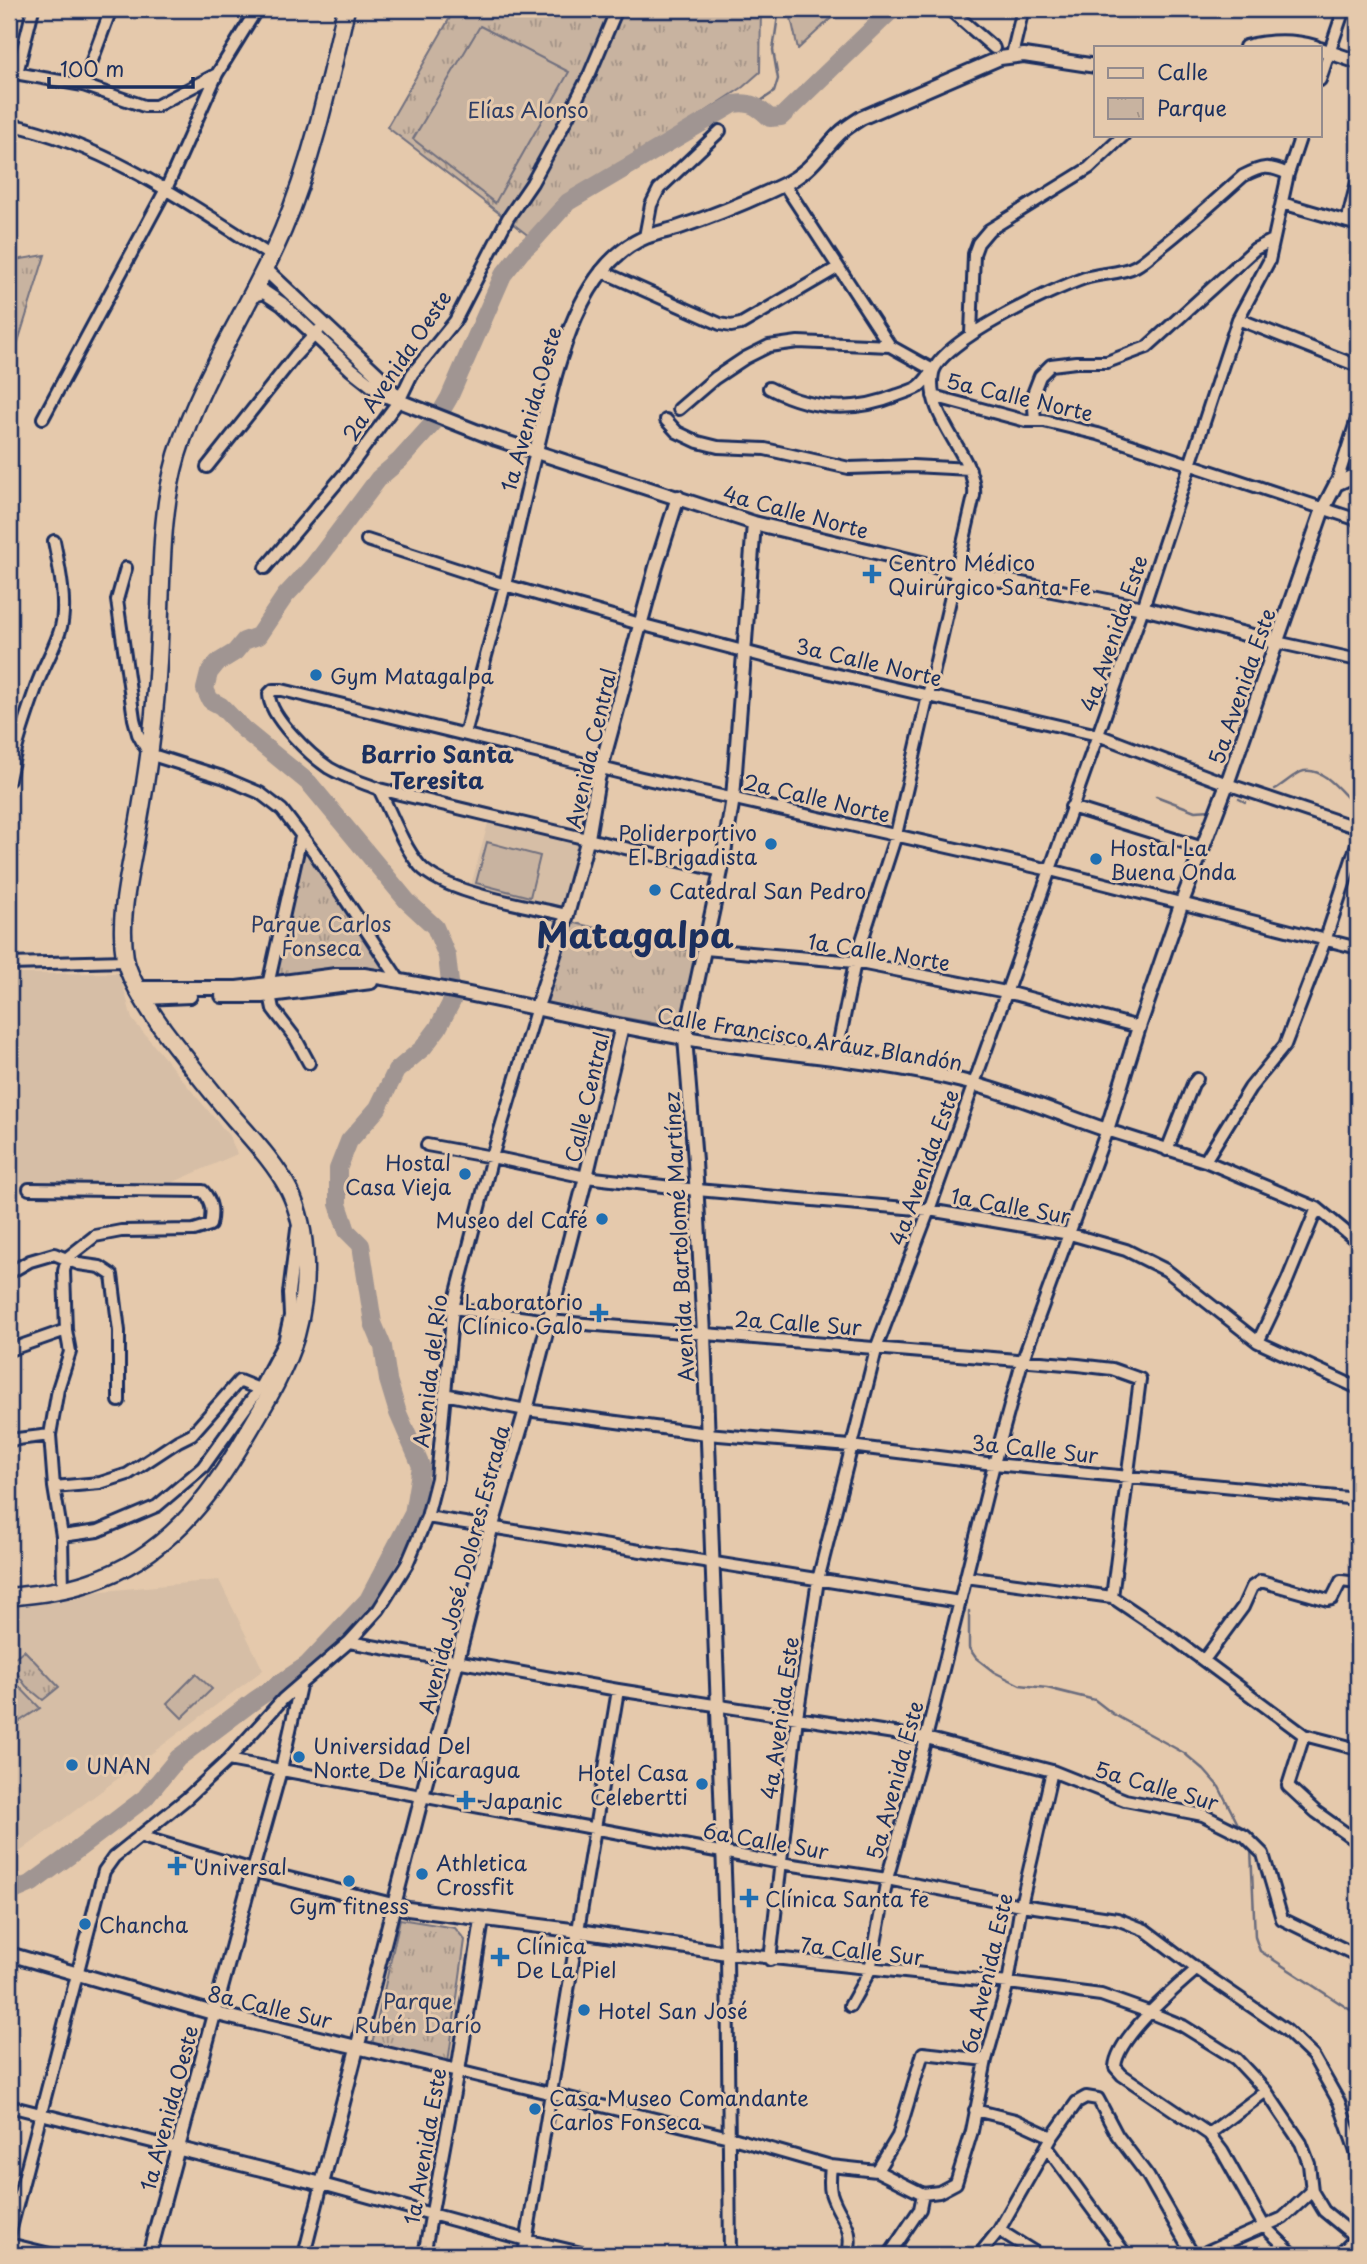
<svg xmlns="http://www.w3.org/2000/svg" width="1367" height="2264" viewBox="0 0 1367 2264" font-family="'Playpen Sans',sans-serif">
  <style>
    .built { fill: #d6bea6 }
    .park { fill: url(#park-tufts); stroke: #72717f; stroke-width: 2 }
    .pitch { fill: #c8b3a0; stroke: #72717f; stroke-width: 2 }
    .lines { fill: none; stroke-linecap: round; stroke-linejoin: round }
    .stream { stroke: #6b6c7d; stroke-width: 2.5 }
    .river { stroke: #a09592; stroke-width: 18 }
    .minor-casing { stroke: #1b2f5e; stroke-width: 16 }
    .tertiary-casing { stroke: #1b2f5e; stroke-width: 18 }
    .primary-casing { stroke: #1b2f5e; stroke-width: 21 }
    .minor { stroke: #e5c9ac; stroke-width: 10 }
    .tertiary { stroke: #e5c9ac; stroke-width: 12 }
    .primary { stroke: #e5c9ac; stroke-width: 16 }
    .poi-dot { fill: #1f6fb2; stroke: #e5c9ac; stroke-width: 2.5 }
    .labels { text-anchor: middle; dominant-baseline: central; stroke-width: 6; stroke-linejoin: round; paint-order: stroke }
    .park-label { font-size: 21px; fill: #2c3c65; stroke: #e5c9ac }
    .street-label { font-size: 21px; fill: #1b2f5e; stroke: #e5c9ac }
    .poi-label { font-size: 21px; fill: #1b2f5e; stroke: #e5c9ac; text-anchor: start }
    .neighbourhood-label { font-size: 23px; font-weight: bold; fill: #1b2f5e; stroke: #e5c9ac }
    .town-label { font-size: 35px; font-weight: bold; fill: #1b2f5e; stroke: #e5c9ac }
  </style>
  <defs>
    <pattern id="park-tufts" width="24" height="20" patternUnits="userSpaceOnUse" patternTransform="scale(1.75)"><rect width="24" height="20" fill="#c8b3a0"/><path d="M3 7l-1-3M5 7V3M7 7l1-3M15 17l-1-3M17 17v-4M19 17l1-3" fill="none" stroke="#a29286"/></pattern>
  </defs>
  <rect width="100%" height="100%" fill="#e5c9ac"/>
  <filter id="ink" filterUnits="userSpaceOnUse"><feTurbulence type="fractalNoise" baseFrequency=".0143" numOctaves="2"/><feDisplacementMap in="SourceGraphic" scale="14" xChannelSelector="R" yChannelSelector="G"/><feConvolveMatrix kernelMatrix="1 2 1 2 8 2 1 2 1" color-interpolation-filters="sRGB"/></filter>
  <g filter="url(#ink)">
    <!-- built -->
    <path class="built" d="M490 816 581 840 563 909 471 886Z
      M120 973 132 1019 230 1137 237 1154 158 1189 34 1186 11 1180 9 1176V974Z
      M219 1580 263 1670 9 1860V1600Z"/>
    <!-- park -->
    <path class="park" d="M455 9H761L760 72 743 87 568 202 534 240 387 127Z
      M789 9H841L798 49Z
      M45 255 9 371V261Z
      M301 837 399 980 268 985Z
      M571 922 698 953 681 1028 542 1003Z
      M24 1650 59 1687 43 1700 26 1686 9 1662Z
      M196 1674 212 1689 182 1718 167 1703Z
      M400 1919 455 1928 465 1940 448 2063 372 2044Z"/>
    <!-- pitch -->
    <path class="pitch" d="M480 26 569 72 495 203 413 139Z
      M487 842 540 856 530 897 476 883Z
      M9 1676 40 1708 9 1728Z"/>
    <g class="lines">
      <!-- stream -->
      <path class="stream" d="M755 105 774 92 778 79 773 50 779 9
        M1275 789C1284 784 1295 773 1304 771 1326 767 1344 797 1358 808
        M1156 796 1195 811 1212 810
        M1239 799 1245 802
        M413 1514 421 1516
        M969 1611V1648L976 1658 994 1672 1020 1685 1047 1688 1095 1700 1113 1714 1184 1753 1204 1770 1219 1787 1241 1830
        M1251 1849 1255 1937 1260 1951 1358 2015"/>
      <!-- river -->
      <path class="river" d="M9 1893 32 1883 69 1856 145 1798 178 1758 255 1700 307 1665 368 1600 413 1514 421 1466 398 1413 388 1380 383 1347 373 1323 361 1245 347 1231 338 1204V1169L349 1141 378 1108 396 1071 423 1048 438 1028 452 1001 447 956 435 927 407 901 309 783 243 729 221 706 210 700 205 689 209 673 217 663 235 652 244 641 258 636 285 596 313 566 379 478 400 460 436 420 449 398 503 275 522 251 534 240 568 202 734 104C751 101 758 107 770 118L781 117 893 9"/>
      <defs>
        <path id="minor" d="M949 9 994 48
          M1012 55 1023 9
          M9 72 83 85 144 106H156L217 74
          M17 73 33 9
          M1320 80 1344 9
          M83 85 111 9
          M9 124C106 145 189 203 271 256
          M784 184 890 346
          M1282 203 1358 225
          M1347 222 1358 178
          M645 237 651 205 659 189 720 131
          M601 271 720 324 731 326 741 324 837 268
          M1238 319 1358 366
          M971 334 974 254 978 243 989 230 1089 168 1124 135
          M933 396 1026 421H1044L1098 434 1358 520
          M679 409 715 378 745 358 769 346 798 342 890 346 933 370C929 375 924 383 918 387 913 390 904 393 898 395 854 413 811 410 769 388
          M43 418 166 189 217 74 257 9
          M666 420 677 432 698 442 718 447 765 449 849 468 912 466 970 469
          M1035 421 1033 394 1040 376 1051 365 1076 362H1107L1147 347 1255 249 1273 240
          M207 467 295 356 319 330
          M1336 484 1358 416
          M367 540 505 585 640 624 808 668 1098 735 1227 784 1358 828
          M126 568 117 600 134 719 138 734 149 754 222 777 260 793 282 810 314 852 399 980
          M265 568 346 472 400 399 412 374 455 321 508 218 532 183 559 134 590 73 617 9
          M1276 642 1358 660
          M465 734 505 585 536 451
          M9 780C15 747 27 713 38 682 45 663 56 646 61 627 67 602 59 566 54 541
          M379 789 721 871
          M1071 807 1203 848
          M301 837 268 985 273 1009 296 1039 309 1063
          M567 915C530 906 446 894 420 866 403 846 391 813 379 789 364 783 344 777 329 768 311 756 269 717 269 694L273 690H282L642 778 1050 870 1358 948
          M705 949 855 962 1006 992 1139 1027
          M9 964 125 961
          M836 1057 855 962 896 835 974 496C978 457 924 418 933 373 940 341 1053 289 1085 278 1101 273 1122 274 1136 266 1145 261 1154 252 1162 246 1190 224 1216 200 1243 176 1262 166 1268 165 1288 174
          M427 1145 492 1157 586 1177 697 1190 929 1210 1070 1234 1126 1250 1166 1270 1258 1342 1358 1388
          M1167 1150 1193 1084 1197 1079
          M1205 1161 1250 1088 1285 1045 1326 938 1358 841
          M29 1189 203 1191C212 1202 213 1211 210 1225L194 1230 121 1231 95 1236 67 1258 64 1271 66 1330 70 1352 58 1389 50 1435 54 1487 62 1536 63 1590
          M9 1273 30 1261 54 1254 79 1264 100 1267 112 1275 119 1331V1401
          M453 1308 549 1321 1078 1365 1112 1369 1140 1379 1112 1597
          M1258 1342 1287 1281 1317 1208
          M9 1350 66 1330
          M444 1394 526 1410 707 1434 850 1446 994 1464 1358 1499
          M9 1440 50 1435
          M54 1487 100 1483 128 1474 178 1441 192 1434 239 1381 259 1389
          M427 1517 960 1602
          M62 1536 98 1531 157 1506 203 1467 259 1389 284 1342 290 1316 289 1293 297 1229
          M966 1577 1112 1597 1176 1640 1304 1735 1358 1749
          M349 1642 618 1690 926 1738 1052 1771 1125 1800 1203 1815 1245 1836 1263 1854 1282 1919 1358 1956
          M1204 1660 1243 1607 1252 1587 1261 1581 1328 1600 1332 1599 1341 1581 1358 1583
          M1304 1735 1288 1786 1316 1812 1358 1842
          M228 1760 780 1863 887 1879 1021 1905 1117 1919 1145 1930 1197 1969 1286 2030 1313 2056 1339 2102 1358 2158
          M139 1836 253 1870 281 1770 300 1686
          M770 1960 797 1717 818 1580 877 1346 929 1210 1143 608 1238 319 1269 261 1288 174 1301 135
          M1197 1969C1174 1989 1117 2037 1115 2067L1122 2075 1209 2134 1222 2151 1264 2226 1294 2255
          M850 2006 870 1970 887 1879 926 1738 994 1464 1022 1362 1107 1130 1205 1161 1317 1208 1358 1242
          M9 2106 176 2148
          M975 2110 1015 2120 1052 2137
          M1209 2134 1266 2091
          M1047 2147 1126 2255
          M831 2166C830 2175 829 2184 831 2193 839 2219 855 2225 848 2255
          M877 2171 898 2136 923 2053 986 2060
          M999 2230 1039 2255
          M9 2236 104 1871 114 1857 186 1799 228 1760 283 1699 349 1642 379 1609 407 1564 427 1517 437 1478 453 1308 492 1157 537 1007
          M9 2244 54 2255
          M304 2255 322 2184 526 2240 590 2255
          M424 2255 458 2071 729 2137 831 2166 877 2171 923 2194 939 2192 956 2183 972 2131 986 2060 1008 1983 1021 1905 1052 1771
          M524 2255 618 1690
          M730 2255 727 1953 1008 1983 1101 1995 1149 2012 1183 2026 1236 2059 1266 2091 1301 2143 1309 2164 1312 2191 1324 2211 1358 2239
          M889 2255 920 2209 923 2194
          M979 2255 999 2230 1052 2137 1077 2102 1086 2097 1098 2099 1117 2135 1148 2176 1193 2255
          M1204 2255 1208 2251 1283 2218 1312 2191
          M1339 2255 1357 2237"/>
        <path id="tertiary" d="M1246 47C1270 41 1291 40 1315 47
          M1320 49 1358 62
          M265 269 378 375 399 399
          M253 295 264 292 282 304 351 369 384 395 496 439 754 523 955 571 1143 608 1276 642
          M536 451C553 384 573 266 646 237 656 233 667 231 677 228 710 217 754 199 785 184 812 170 819 154 839 134 845 128 853 123 861 118L1000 58 1024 55 1096 66
          M139 988H237L336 975H364C472 991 578 1020 685 1038 777 1054 871 1058 962 1081 1011 1093 1059 1114 1107 1130L1139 1027 1182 902 1227 784 1323 509 1336 484 1358 474
          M222 996H262L371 982
          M144 998 190 996
          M537 1007 567 915 588 838 598 779 656 567 678 497
          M9 1954 213 2013 458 2071 482 1920
          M176 2148 322 2184 491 1529 526 1410 586 1177 622 1026
          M149 2255 253 1870 408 1909 579 1931 727 1953 704 1334 695 1161 685 1038 721 871 733 798 754 523"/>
        <path id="primary" d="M9 1597C36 1594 64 1591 90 1582 164 1558 210 1499 247 1434 266 1402 285 1371 296 1335 308 1291 310 1232 289 1190 275 1163 253 1140 233 1117 213 1094 194 1069 175 1045 159 1025 129 982 125 958 119 921 127 885 134 848 140 815 146 782 150 748 156 703 159 656 160 610 162 557 162 507 177 455 201 376 251 306 283 230 313 159 329 83 346 9"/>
      </defs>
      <!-- minor casing -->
      <use href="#minor" class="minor-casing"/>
      <!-- tertiary casing -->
      <use href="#tertiary" class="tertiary-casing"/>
      <!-- primary casing -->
      <use href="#primary" class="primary-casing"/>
      <!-- minor -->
      <use href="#minor" class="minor"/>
      <!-- tertiary -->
      <use href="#tertiary" class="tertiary"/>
      <!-- primary -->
      <use href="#primary" class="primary"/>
    </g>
  </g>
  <!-- markers -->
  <g class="poi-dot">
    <path d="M868.5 563.5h7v7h7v7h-7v7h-7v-7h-7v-7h7z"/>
    <circle cx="316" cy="675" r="7"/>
    <circle cx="771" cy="844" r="7"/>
    <circle cx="1096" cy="859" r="7"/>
    <circle cx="655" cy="890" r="7"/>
    <circle cx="465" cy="1174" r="7"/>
    <circle cx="602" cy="1219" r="7"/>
    <path d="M595.5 1302.5h7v7h7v7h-7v7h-7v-7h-7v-7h7z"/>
    <circle cx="299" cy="1757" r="7"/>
    <circle cx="72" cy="1765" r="7"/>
    <circle cx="702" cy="1784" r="7"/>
    <path d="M462.5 1789.5h7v7h7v7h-7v7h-7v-7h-7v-7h7z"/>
    <path d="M173.5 1855.5h7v7h7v7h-7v7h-7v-7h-7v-7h7z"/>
    <circle cx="422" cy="1874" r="7"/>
    <circle cx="349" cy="1881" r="7"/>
    <path d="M745.5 1887.5h7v7h7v7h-7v7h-7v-7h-7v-7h7z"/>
    <circle cx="85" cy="1924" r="7"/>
    <path d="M496.5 1946.5h7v7h7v7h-7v7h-7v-7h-7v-7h7z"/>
    <circle cx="584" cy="2010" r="7"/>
    <circle cx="535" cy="2109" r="7"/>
  </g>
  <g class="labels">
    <!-- park labels -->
    <g class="park-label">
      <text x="528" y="109">Elías Alonso</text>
      <text x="321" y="923">Parque Carlos<tspan x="321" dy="24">Fonseca</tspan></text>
      <text x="418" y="2000">Parque<tspan x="418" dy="24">Rubén Darío</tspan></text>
    </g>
    <!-- street labels -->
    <g class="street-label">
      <text transform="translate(396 365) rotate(-56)">2a Avenida Oeste</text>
      <text transform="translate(1020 396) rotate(13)">5a Calle Norte</text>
      <text transform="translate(530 409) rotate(-74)">1a Avenida Oeste</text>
      <text transform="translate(796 511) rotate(15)">4a Calle Norte</text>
      <text transform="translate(1113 633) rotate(-71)">4a Avenida Este</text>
      <text transform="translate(869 661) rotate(13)">3a Calle Norte</text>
      <text transform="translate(1241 686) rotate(-71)">5a Avenida Este</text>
      <text transform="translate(590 748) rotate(-77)">Avenida Central</text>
      <text transform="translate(817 797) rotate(13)">2a Calle Norte</text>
      <text transform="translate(879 951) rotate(9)">1a Calle Norte</text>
      <text transform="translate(810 1038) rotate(9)">Calle Francisco Aráuz Blandón</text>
      <text transform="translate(586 1097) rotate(-77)">Calle Central</text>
      <text transform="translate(923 1167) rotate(-70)">4a Avenida Este</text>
      <text transform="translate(1011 1205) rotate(10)">1a Calle Sur</text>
      <text transform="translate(678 1237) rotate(-93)">Avenida Bartolomé Martínez</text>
      <text transform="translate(798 1322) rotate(4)">2a Calle Sur</text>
      <text transform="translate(429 1371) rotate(-83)">Avenida del Río</text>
      <text transform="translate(1035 1448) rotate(6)">3a Calle Sur</text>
      <text transform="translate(463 1569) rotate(-75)">Avenida José Dolores Estrada</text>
      <text transform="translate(779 1718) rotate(-82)">4a Avenida Este</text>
      <text transform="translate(894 1780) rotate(-75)">5a Avenida Este</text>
      <text transform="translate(1157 1785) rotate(16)">5a Calle Sur</text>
      <text transform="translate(766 1840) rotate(10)">6a Calle Sur</text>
      <text transform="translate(862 1950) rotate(6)">7a Calle Sur</text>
      <text transform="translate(986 1973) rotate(-77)">6a Avenida Este</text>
      <text transform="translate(270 2006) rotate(13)">8a Calle Sur</text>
      <text transform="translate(168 2108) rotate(-75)">1a Avenida Oeste</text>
      <text transform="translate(424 2146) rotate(-80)">1a Avenida Este</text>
    </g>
    <!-- poi labels -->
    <g class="poi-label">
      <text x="888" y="562">Centro Médico<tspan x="888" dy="24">Quirúrgico Santa Fe</tspan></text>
      <text x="330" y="675">Gym Matagalpa</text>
      <text x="757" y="832" text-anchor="end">Poliderportivo<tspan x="757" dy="24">El Brigadista</tspan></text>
      <text x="1110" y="847">Hostal La<tspan x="1110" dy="24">Buena Onda</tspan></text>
      <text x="669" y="890">Catedral San Pedro</text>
      <text x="451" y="1162" text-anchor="end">Hostal<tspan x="451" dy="24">Casa Vieja</tspan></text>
      <text x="588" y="1219" text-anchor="end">Museo del Café</text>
      <text x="583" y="1301" text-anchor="end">Laboratorio<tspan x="583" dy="24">Clínico Galo</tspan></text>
      <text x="313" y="1745">Universidad Del<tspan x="313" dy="24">Norte De Nicaragua</tspan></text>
      <text x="86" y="1765">UNAN</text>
      <text x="688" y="1772" text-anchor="end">Hotel Casa<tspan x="688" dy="24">Celebertti</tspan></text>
      <text x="482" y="1800">Japanic</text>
      <text x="436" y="1862">Athletica<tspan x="436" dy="24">Crossfit</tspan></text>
      <text x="193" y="1866">Universal</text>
      <text x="765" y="1898">Clínica Santa fe</text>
      <text x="349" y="1905" text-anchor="middle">Gym fitness</text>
      <text x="99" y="1924">Chancha</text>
      <text x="516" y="1945">Clínica<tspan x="516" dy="24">De La Piel</tspan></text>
      <text x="598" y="2010">Hotel San José</text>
      <text x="549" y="2097">Casa Museo Comandante<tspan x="549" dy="24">Carlos Fonseca</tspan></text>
    </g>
    <!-- neighbourhood labels -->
    <g class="neighbourhood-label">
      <text x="437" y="753">Barrio Santa<tspan x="437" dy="26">Teresita</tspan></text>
    </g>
    <!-- town labels -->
    <g class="town-label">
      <text x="635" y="933">Matagalpa</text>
    </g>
  </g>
  <!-- margin -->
  <rect width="1367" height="2264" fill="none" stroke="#e5c9ac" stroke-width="35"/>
  <rect x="18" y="18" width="1332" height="2229" fill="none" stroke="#1b2f5e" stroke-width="2.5" filter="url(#ink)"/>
  <!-- legend -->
  <rect x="1094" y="46" width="228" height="91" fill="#e5c9ac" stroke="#948b8d" stroke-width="2"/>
  <rect x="1108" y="68" width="35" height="10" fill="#e5c9ac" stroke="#948b8d" stroke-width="2"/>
  <text x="1157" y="80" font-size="21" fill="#1b2f5e">Calle</text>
  <rect x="1108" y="98" width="35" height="21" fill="url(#park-tufts)" stroke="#948b8d" stroke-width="2"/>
  <text x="1157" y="116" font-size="21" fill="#1b2f5e">Parque</text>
  <!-- scale -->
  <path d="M49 77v10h144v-10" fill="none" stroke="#1b2f5e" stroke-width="3.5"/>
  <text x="60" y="77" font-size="21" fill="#1b2f5e" stroke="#e5c9ac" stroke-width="5" paint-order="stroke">100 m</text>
</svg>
